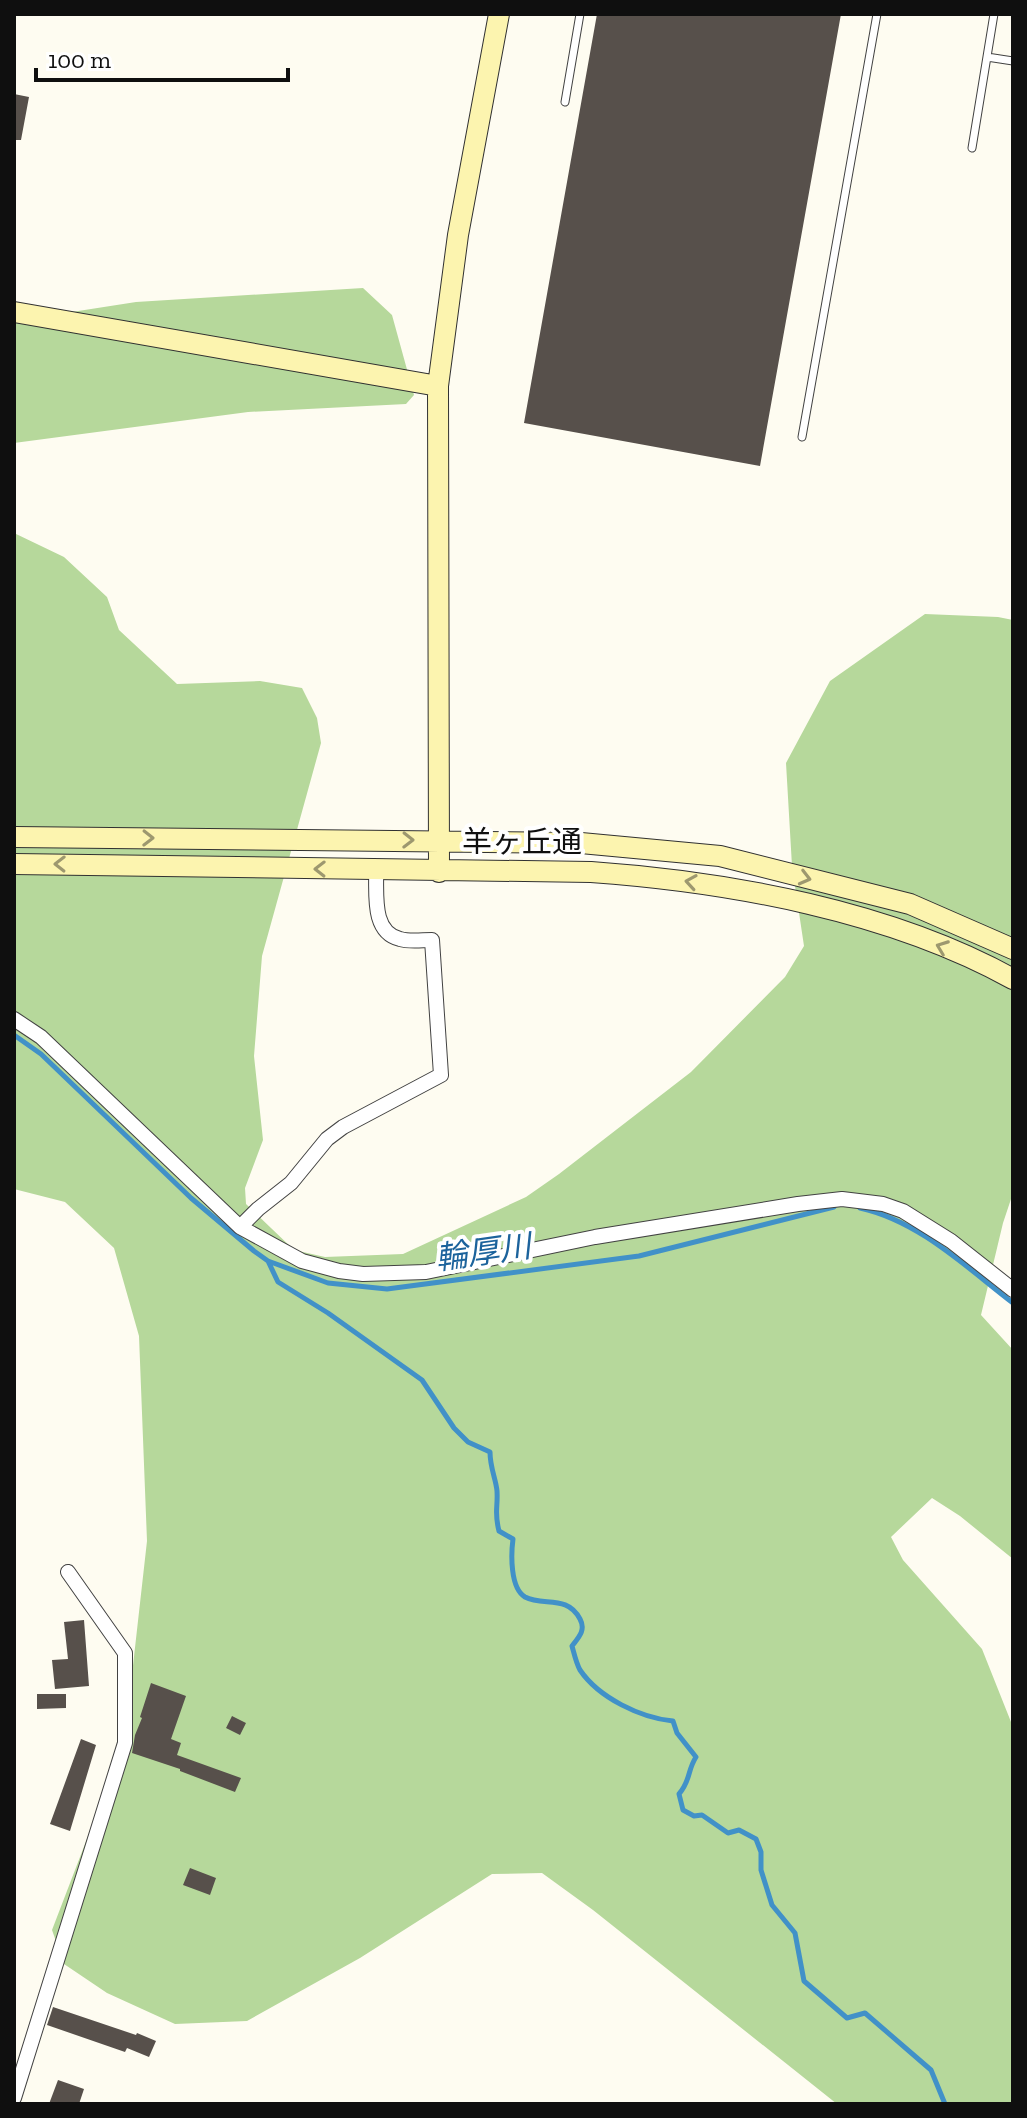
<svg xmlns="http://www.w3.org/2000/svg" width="1027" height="2118" viewBox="0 0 1027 2118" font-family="'Zilla Slab','Noto Sans JP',serif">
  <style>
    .forest { fill: #b6d89b }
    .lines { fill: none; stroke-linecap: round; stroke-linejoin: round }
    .stream { stroke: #4191c8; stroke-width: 5 }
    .building { fill: #57504b }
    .lane-casing { stroke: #424242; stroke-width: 9 }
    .street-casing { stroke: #424242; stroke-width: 16 }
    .secondary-casing { stroke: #313131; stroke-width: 22 }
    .lane { stroke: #fff; stroke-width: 7 }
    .street { stroke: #fff; stroke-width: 14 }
    .secondary { stroke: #fcf4af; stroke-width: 20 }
    .oneway { stroke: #9d986f }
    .labels { text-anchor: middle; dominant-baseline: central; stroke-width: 8; stroke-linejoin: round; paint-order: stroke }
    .street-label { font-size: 30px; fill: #0f0f0f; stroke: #fff }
    .water-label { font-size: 32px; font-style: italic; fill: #1c639c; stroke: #fff }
  </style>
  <rect width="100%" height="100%" fill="#fefcf1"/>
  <!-- forest -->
  <path class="forest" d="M363 288 392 315 414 395 406 404 248 412 14 443V321L136 302Z
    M14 533 64 557 107 597 119 630 177 684 260 681 302 688 317 718 321 743 262 956 254 1056 263 1140 245 1188 246 1204 294 1250 325 1257 403 1254 526 1197 559 1174 691 1072 785 977 804 946 792 866 786 763 830 681 925 614 998 617 1013 620V1193L1003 1223 981 1315 1013 1350V1559L960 1516 932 1498 891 1537 903 1560 982 1649 1013 1727V2104H837L593 1910 542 1873 492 1874 360 1958 247 2021 175 2024 107 1993 64 1964 52 1930 108 1784 130 1692 147 1541 139 1336 114 1248 65 1202 14 1189Z"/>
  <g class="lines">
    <!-- stream -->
    <path class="stream" d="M14 1035 41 1054 191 1198 254 1251 268 1261 328 1283 387 1289 639 1256 834 1207
      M860 1208C919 1221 966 1267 1013 1303
      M268 1261 278 1282 328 1313 422 1380 454 1428 468 1442 490 1452C490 1468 496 1479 497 1491 498 1509 494 1512 499 1531L513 1539C511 1554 510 1588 525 1597 543 1607 567 1594 580 1619 586 1630 579 1637 572 1646 574 1653 576 1663 580 1670 599 1698 641 1718 673 1721L677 1733 696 1757C687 1771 691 1780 679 1794L683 1810 694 1816 702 1815 728 1833 739 1830 756 1839 761 1852V1870L772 1905 795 1933 804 1981 847 2018 865 2013 931 2070 945 2104"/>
  </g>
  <!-- building -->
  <path class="building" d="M597 14H841L760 466 524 423Z
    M14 94 29 97 21 140H14Z
    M84 1620 89 1686 55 1689 52 1660 68 1659 64 1622Z
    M151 1683 186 1696 171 1739 181 1743 177 1755 241 1778 235 1792 180 1771V1769L132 1753 135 1735 142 1718 140 1717Z
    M37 1694H66V1708L37 1709Z
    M232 1716 246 1723 240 1735 226 1728Z
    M81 1739 96 1745 70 1831 50 1824Z
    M190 1868 216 1878 210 1895 183 1885Z
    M53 2007 136 2035 137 2033 156 2041 149 2057 127 2048 125 2052 47 2025Z
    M58 2080 84 2089 79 2104H49Z"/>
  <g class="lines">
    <defs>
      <path id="lane" d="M987 57 1013 61
        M565 102 580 14
        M972 148 994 14
        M802 437 877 14"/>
      <path id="street" d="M14 1019 41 1037 240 1227 302 1261 339 1271 363 1274 426 1272 595 1237 798 1204 842 1199 883 1204 903 1211 951 1241 1013 1290
        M240 1227 258 1209 291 1183 327 1139 343 1127 441 1075 432 940C422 940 409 942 400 939 371 932 377 893 376 871
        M14 2098 125 1743V1653L68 1572"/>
      <path id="secondary" d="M14 312 438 386
        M14 837 581 843 720 856 910 904 1013 949
        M14 864 591 872C731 882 890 911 1013 979
        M439 872 438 386 458 235 499 14"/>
    </defs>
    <!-- lane casing -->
    <use href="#lane" class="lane-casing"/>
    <!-- street casing -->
    <use href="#street" class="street-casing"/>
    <!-- secondary casing -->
    <use href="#secondary" class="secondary-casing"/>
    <!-- lane -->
    <use href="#lane" class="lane"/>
    <!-- street -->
    <use href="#street" class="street"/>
    <!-- secondary -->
    <use href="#secondary" class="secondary"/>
  </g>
  <!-- one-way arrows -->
  <defs><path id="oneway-chevron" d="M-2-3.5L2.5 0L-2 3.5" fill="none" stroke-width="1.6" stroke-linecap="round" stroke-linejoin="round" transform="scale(2)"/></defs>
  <g class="oneway">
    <use href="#oneway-chevron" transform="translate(148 838) rotate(1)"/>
    <use href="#oneway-chevron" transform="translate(408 840) rotate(1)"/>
    <use href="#oneway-chevron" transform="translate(60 864) rotate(-179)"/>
    <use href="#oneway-chevron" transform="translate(320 869) rotate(-179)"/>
    <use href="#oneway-chevron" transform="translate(805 878) rotate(14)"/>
    <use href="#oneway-chevron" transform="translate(691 882) rotate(-171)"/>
    <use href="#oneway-chevron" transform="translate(942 947) rotate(-159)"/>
  </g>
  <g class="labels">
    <!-- street labels -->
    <g class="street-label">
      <text x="522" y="842">羊ヶ丘通</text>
    </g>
    <!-- water labels -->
    <g class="water-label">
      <text transform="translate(483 1252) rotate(-8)">輪厚川</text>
    </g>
  </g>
  <!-- border -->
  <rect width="1027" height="2118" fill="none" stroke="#0f0f0f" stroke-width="32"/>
  <!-- scale -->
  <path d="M36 68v12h252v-12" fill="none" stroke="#0f0f0f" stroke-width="4"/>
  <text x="48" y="68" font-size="24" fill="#0f0f0f" stroke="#ffffff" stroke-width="6" paint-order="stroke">100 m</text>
</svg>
